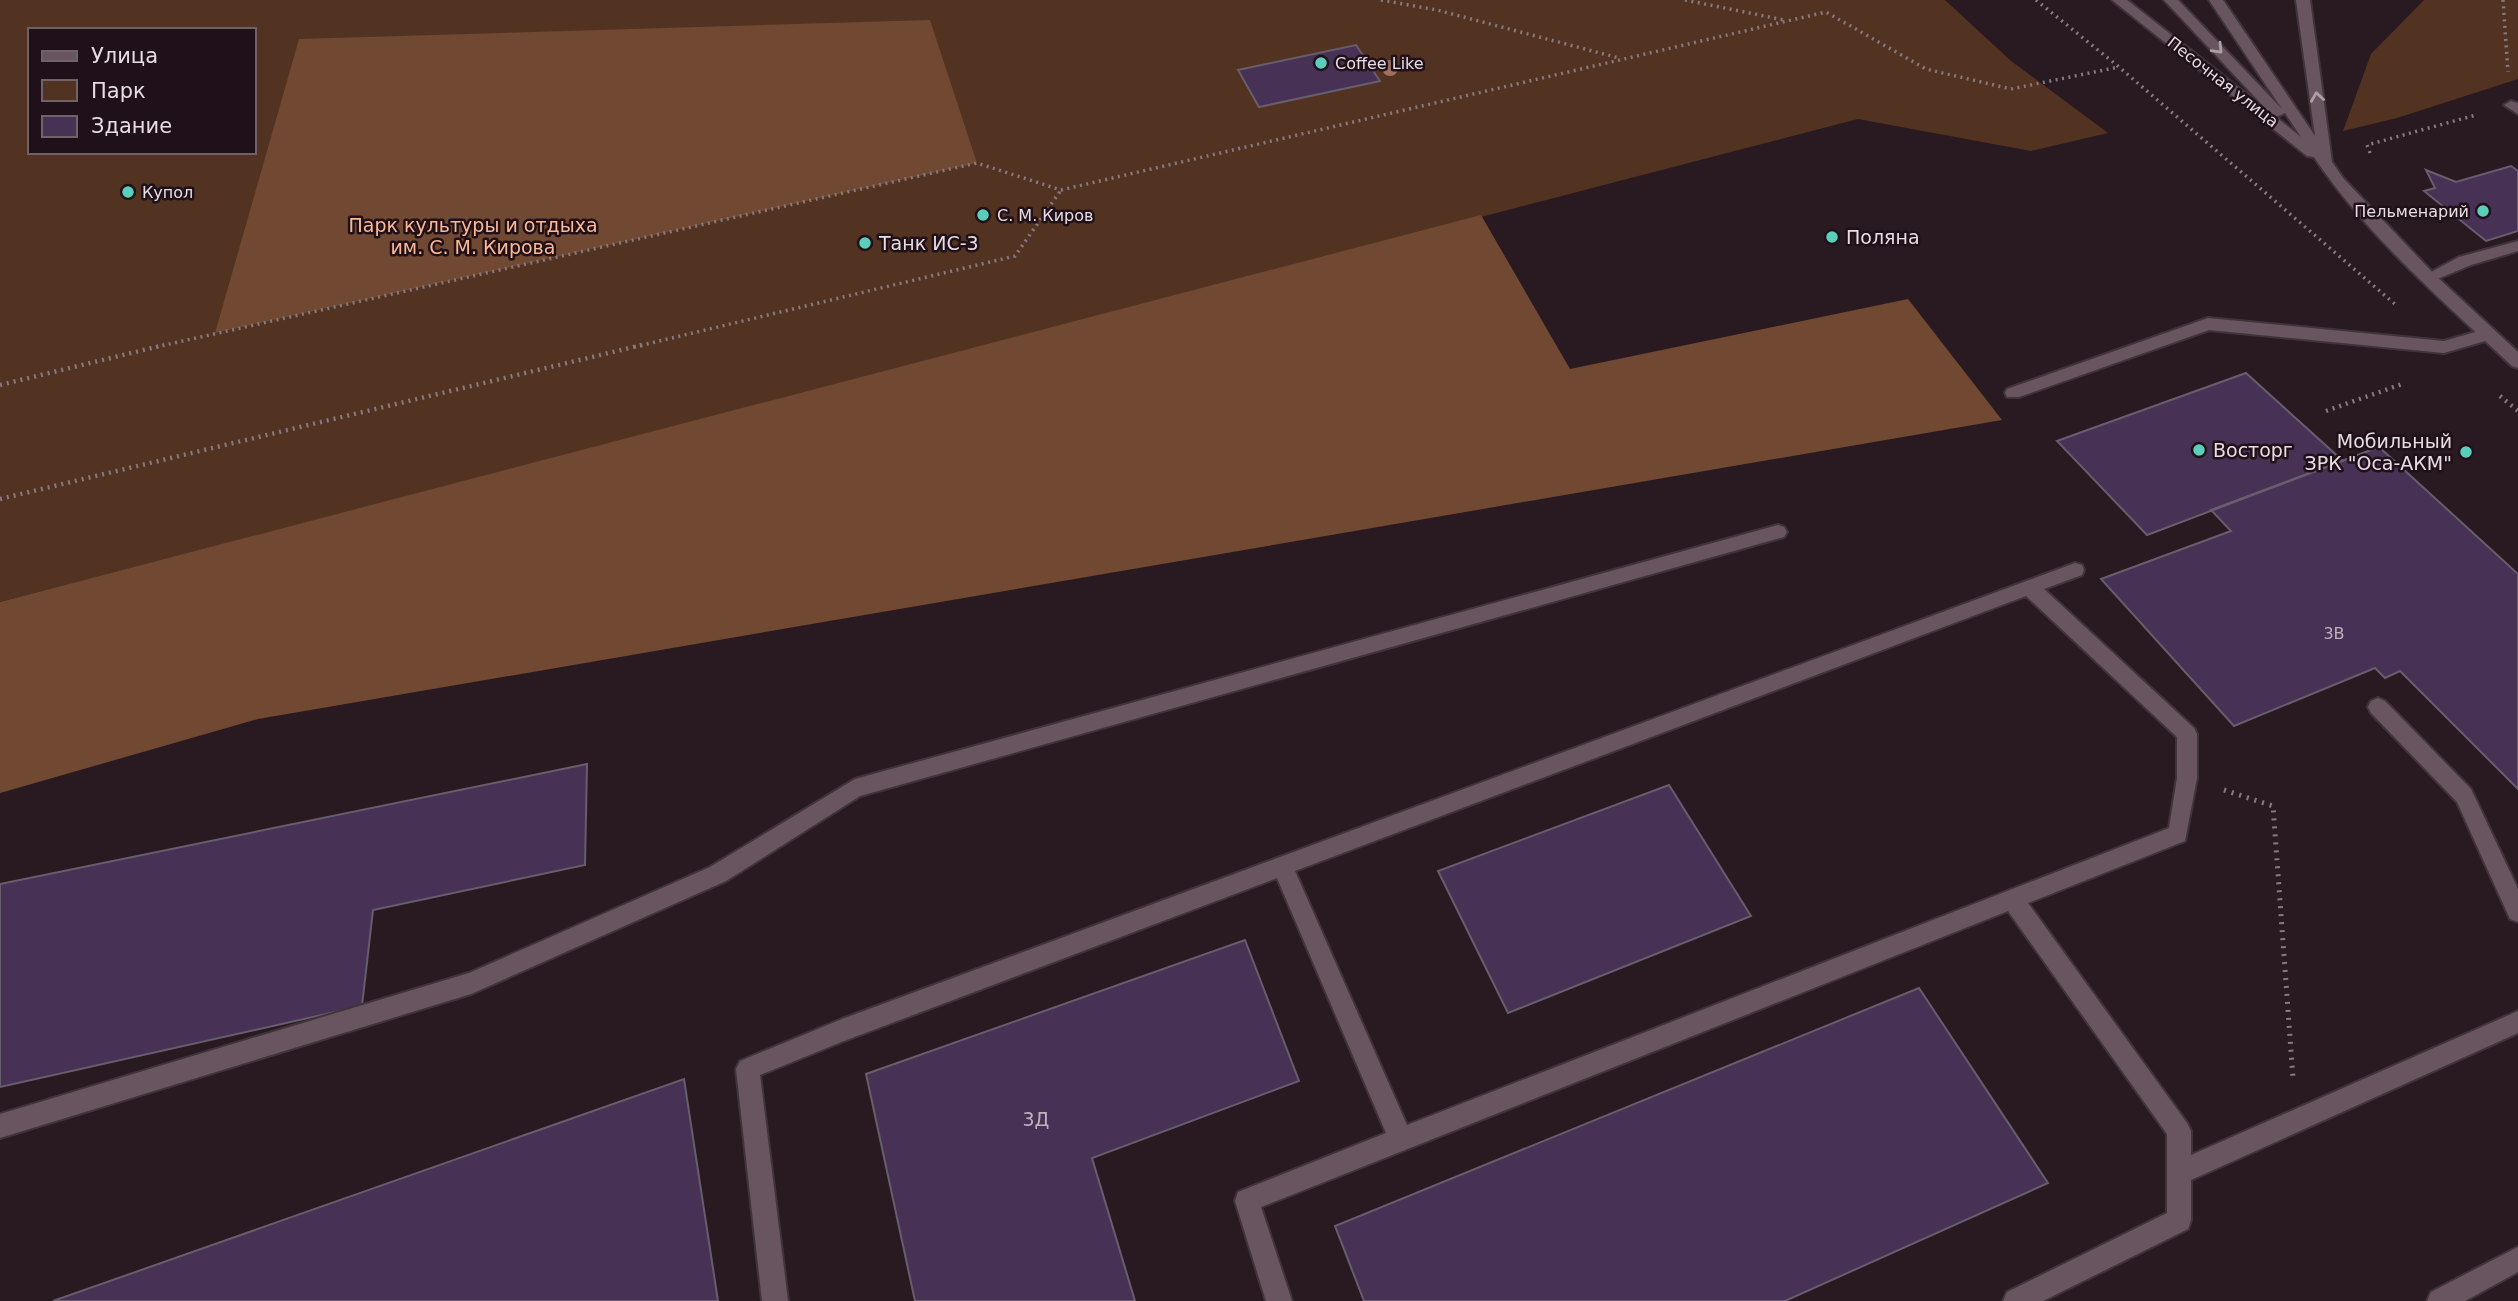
<svg xmlns="http://www.w3.org/2000/svg" width="2518" height="1301" viewBox="0 0 2518 1301" font-family="'DejaVu Sans',sans-serif">
  <style>
    .green { fill: #523321; fill-rule: evenodd }
    .forest { fill: #714831 }
    .building { fill: #473155; stroke: #675d6d; stroke-width: 2 }
    .lines { fill: none; stroke-linecap: round; stroke-linejoin: round }
    .service-casing { stroke: #40343a; stroke-width: 4 }
    .minor-casing { stroke: #40343a; stroke-width: 4 }
    .path-far2 { stroke: #867980; stroke-width: 3.5; stroke-dasharray: 2 4.5; stroke-linecap: butt }
    .path-far1 { stroke: #867980; stroke-width: 4.5; stroke-dasharray: 2 5; stroke-linecap: butt }
    .path { stroke: #867980; stroke-width: 5; stroke-dasharray: 2 6; stroke-linecap: butt }
    .service { fill: #68555f; fill-rule: evenodd }
    .minor { fill: #68555f; fill-rule: evenodd }
    .tree { fill: #9e715f }
    .oneway { stroke: #ae9fa6 }
    .poi-dot { fill: #5bcebb; stroke: #1f1019; stroke-width: 2.5 }
    .labels { text-anchor: middle; dominant-baseline: central; stroke-width: 5; stroke-linejoin: round; paint-order: stroke }
    .far-poi-label { font-size: 16px; fill: #e7dce1; stroke: #1f1019; text-anchor: start }
    .far-street-label { font-size: 16px; fill: #e7dce1; stroke: #1f1019 }
    .number-label { font-size: 16px; fill: #bfb1be }
    .park-label { font-size: 19px; fill: #feb891; stroke: #1f1019 }
    .poi-label { font-size: 19px; fill: #e7dce1; stroke: #1f1019; text-anchor: start }
    .near-number-label { font-size: 19px; fill: #bfb1be }
  </style>
  <rect width="100%" height="100%" fill="#291a22"/>
  <!-- green -->
  <path class="green" d="M0 0H1945L2011 61 2108 133 2031 151 1858 119 0 602ZM30 30H254V152H30Z
    M2424 0H2518V79L2397 118 2343 131 2371 54Z"/>
  <!-- forest -->
  <path class="forest" d="M930 20 977 163 215 333 299 39Z
    M1481 215 1570 369 1908 299 2002 420 258 719 0 793V602Z"/>
  <!-- building -->
  <path class="building" d="M1356 45 1380 81 1259 107 1238 70Z
    M2511 166 2518 171V231L2486 241 2424 191 2435 188 2426 170 2456 182Z
    M2246 373 2343 461 2147 535 2057 441Z
    M2379 447 2518 574V789L2400 671 2385 678 2375 668 2234 726 2101 579 2231 531 2211 510Z
    M587 764 585 865 373 910 362 1006 0 1087V884Z
    M1669 785 1751 916 1508 1013 1438 871Z
    M1245 940 1299 1081 1092 1158 1135 1301H915L866 1074Z
    M1919 988 2048 1183 1785 1301H1364L1335 1226Z
    M684 1079 718 1301H53Z"/>
  <g class="lines">
    <defs>
      <path id="service" d="M2511 101 2518 103V114L2504 105Z
        M2518 241V251L2471 265 2428 283 2420 278 2459 257Z
        M2208 318 2444 341 2486 329 2494 335 2492 339 2444 353 2209 330 2019 397H2007L2005 393 2007 389Z
        M1778 525 1784 527 1787 532 1784 537 860 796 726 881 471 994 0 1138V1114L469 973 710 867 855 779Z
        M2075 563 2082 565 2084 570 2082 575 2044 589 2194 728 2197 734V778L2185 841 2028 903 2187 1123 2191 1131V1155L2518 1011V1033L2191 1180V1220L2188 1229 2043 1301H2003L2007 1292 2167 1213V1134L2008 911 1261 1207 1292 1301H1266L1235 1201 1238 1192 1386 1133 1277 878 844 1041 760 1075 788 1301H762L736 1069 740 1061 842 1019ZM2026 596 2177 737V778L2169 828 1407 1125 1295 871Z
        M2378 698 2385 701 2471 789 2518 889V922L2510 919 2457 802 2371 713 2368 707 2371 701Z
        M2518 1247V1272L2465 1301H2427L2431 1292Z"/>
      <path id="minor" d="M2112 0H2127L2268 111 2164 0H2178L2282 109 2209 0H2223L2315 136 2296 0H2310L2332 162 2343 178 2434 274 2518 352V368L2512 366C2443 301 2367 236 2314 157L2307 156ZM2285 113 2301 137 2276 117Z"/>
    </defs>
    <!-- service casing -->
    <use href="#service" class="service-casing"/>
    <!-- minor casing -->
    <use href="#minor" class="minor-casing"/>
    <!-- path-far2 -->
    <path class="path-far2" d="M1381 0 1437 10 1619 58
      M1685 0 1784 20
      M2036 0 2119 67 2396 305
      M2503 0 2508 72
      M2370 153 2367 145 2476 115
      M156 347 977 163 1061 190 1826 12 1926 69 2011 89 2119 67
      M634 347 1015 256 1061 190"/>
    <!-- path-far1 -->
    <path class="path-far1" d="M0 385 164 345
      M2500 396 2518 411
      M2326 411 2405 383
      M0 499 642 345"/>
    <!-- path -->
    <path class="path" d="M2224 790 2273 806 2293 1078"/>
    <!-- service -->
    <use href="#service" class="service"/>
    <!-- minor -->
    <use href="#minor" class="minor"/>
  </g>
  <!-- trees -->
  <circle class="tree" cx="1390" cy="68" r="8"/>
  <!-- one-way arrows -->
  <defs><path id="oneway-chevron" d="M-2-3.5L2.5 0L-2 3.5" fill="none" stroke-width="1.6" stroke-linecap="round" stroke-linejoin="round" transform="scale(1.75)"/></defs>
  <g class="oneway">
    <use href="#oneway-chevron" transform="translate(2218 49) rotate(46)"/>
    <use href="#oneway-chevron" transform="translate(2317 97) rotate(-98)"/>
  </g>
  <!-- markers -->
  <g class="poi-dot">
    <circle cx="1321" cy="63" r="7"/>
    <circle cx="128" cy="192" r="7"/>
    <circle cx="2483" cy="211" r="7"/>
    <circle cx="983" cy="215" r="7"/>
    <circle cx="1832" cy="237" r="7"/>
    <circle cx="865" cy="243" r="7"/>
    <circle cx="2199" cy="450" r="7"/>
    <circle cx="2466" cy="452" r="7"/>
  </g>
  <g class="labels">
    <!-- far-poi labels -->
    <g class="far-poi-label">
      <text x="1335" y="63">Coffee Like</text>
      <text x="142" y="192">Купол</text>
      <text x="2469" y="211" text-anchor="end">Пельменарий</text>
      <text x="997" y="215">С. М. Киров</text>
    </g>
    <!-- far-street labels -->
    <g class="far-street-label">
      <text transform="translate(2223 82) rotate(38)">Песочная улица</text>
    </g>
    <!-- number labels -->
    <g class="number-label">
      <text x="2334" y="633">3В</text>
    </g>
    <!-- park labels -->
    <g class="park-label">
      <text x="473" y="225">Парк культуры и отдыха<tspan x="473" dy="22">им. С. М. Кирова</tspan></text>
    </g>
    <!-- poi labels -->
    <g class="poi-label">
      <text x="1846" y="237">Поляна</text>
      <text x="879" y="243">Танк ИС-3</text>
      <text x="2452" y="441" text-anchor="end">Мобильный<tspan x="2452" dy="22">ЗРК "Оса-АКМ"</tspan></text>
      <text x="2213" y="450">Восторг</text>
    </g>
    <!-- near-number labels -->
    <g class="near-number-label">
      <text x="1036" y="1119">3Д</text>
    </g>
  </g>
  <!-- legend -->
  <rect x="28" y="28" width="228" height="126" fill="#1f1019" stroke="#6f6269" stroke-width="2"/>
  <rect x="42" y="51" width="35" height="10" fill="#68555f" stroke="#6f6269" stroke-width="2"/>
  <text x="91" y="63" font-size="21" fill="#e7dce1">Улица</text>
  <rect x="42" y="80" width="35" height="21" fill="#523321" stroke="#6f6269" stroke-width="2"/>
  <text x="91" y="98" font-size="21" fill="#e7dce1">Парк</text>
  <rect x="42" y="116" width="35" height="21" fill="#473155" stroke="#6f6269" stroke-width="2"/>
  <text x="91" y="133" font-size="21" fill="#e7dce1">Здание</text>
</svg>
